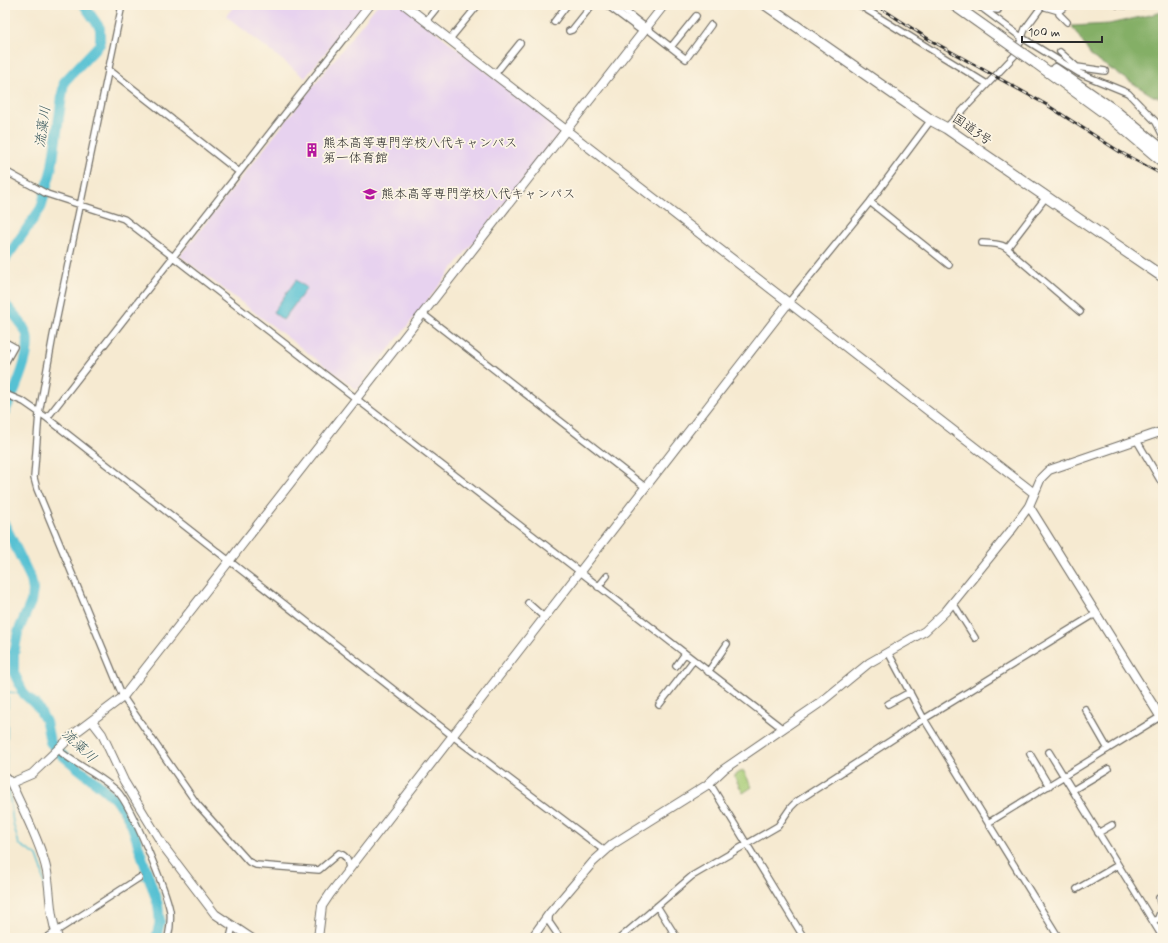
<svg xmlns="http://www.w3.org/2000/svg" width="1168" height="943" viewBox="0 0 1168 943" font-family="Mynerve,'Klee One',sans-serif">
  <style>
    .built { fill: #e7d2ef }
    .green { fill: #a6cb75; stroke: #687b50 }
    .forest { fill: #84af66; stroke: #586d48 }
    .water { fill: #57c1d3; stroke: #41767f }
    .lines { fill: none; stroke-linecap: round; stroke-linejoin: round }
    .stream { stroke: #57c1d3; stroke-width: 1.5 }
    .river { stroke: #57c1d3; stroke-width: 10 }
    .street-casing { stroke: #726e65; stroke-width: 8 }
    .secondary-casing { stroke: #726e65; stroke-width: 10 }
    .highway-casing { stroke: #726e65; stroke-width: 12 }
    .street { stroke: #fff; stroke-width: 5.5 }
    .secondary { stroke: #fff; stroke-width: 8 }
    .highway { stroke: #fff; stroke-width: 10 }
    .rail-casing { stroke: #2b2b2b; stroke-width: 3 }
    .rail { stroke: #fcf5e5; stroke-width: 1.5; stroke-dasharray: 4.5; stroke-linecap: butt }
    .highway-bridge-casing { stroke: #726e65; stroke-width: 12; stroke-linecap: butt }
    .highway-bridge { stroke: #fff; stroke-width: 10 }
    .labels { text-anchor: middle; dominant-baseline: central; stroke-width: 3.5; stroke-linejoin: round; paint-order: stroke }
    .street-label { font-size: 13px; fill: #2b2b2b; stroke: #fcf5e5 }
    .poi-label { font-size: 13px; fill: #2b2b2b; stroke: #fcf5e5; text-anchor: start }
    .water-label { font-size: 14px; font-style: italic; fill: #38585d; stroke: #fcf5e5 }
  </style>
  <rect width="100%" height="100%" fill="#fcf5e5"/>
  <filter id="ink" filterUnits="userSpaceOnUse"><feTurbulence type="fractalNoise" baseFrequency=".025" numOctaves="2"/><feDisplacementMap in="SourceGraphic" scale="8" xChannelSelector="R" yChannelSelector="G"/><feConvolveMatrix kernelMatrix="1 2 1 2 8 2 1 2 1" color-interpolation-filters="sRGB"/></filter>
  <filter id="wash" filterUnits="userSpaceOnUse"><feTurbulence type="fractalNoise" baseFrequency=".012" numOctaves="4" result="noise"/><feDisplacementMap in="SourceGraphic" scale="16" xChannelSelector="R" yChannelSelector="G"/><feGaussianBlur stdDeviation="0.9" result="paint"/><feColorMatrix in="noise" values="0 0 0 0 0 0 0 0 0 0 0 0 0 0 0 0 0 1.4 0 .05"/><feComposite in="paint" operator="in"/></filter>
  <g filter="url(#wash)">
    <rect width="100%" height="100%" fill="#f6ead1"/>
    <!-- built -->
    <path class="built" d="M235 5H364L305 78 226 16Z
      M377 5H402L561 131 357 390 180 256Z"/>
    <!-- green -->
    <path class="green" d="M743 770 752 787 743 793 734 776Z"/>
    <!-- forest -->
    <path class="forest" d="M1163 12V98L1153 96 1092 57 1072 26 1109 24Z"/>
    <!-- water -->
    <path class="water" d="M296 280 307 288 283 320 273 312Z"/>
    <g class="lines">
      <!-- stream -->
      <path class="stream" d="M5 650 14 654
        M6 772 8 692 24 694
        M9 791 13 823 19 844 37 856 42 870 49 920
        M142 879 149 880"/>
      <!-- river -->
      <path class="river" d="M5 260 41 208 52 167 64 82 100 44V28L84 5
        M5 304C13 313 23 323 27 335 32 354 13 394 5 412
        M5 525 31 579 33 590 31 602 18 632 14 654V673L24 694 38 707 46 722 50 742 62 755 105 790 119 803 131 823 158 905 160 922 156 938"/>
    </g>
  </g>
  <g filter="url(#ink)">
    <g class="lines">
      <defs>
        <path id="street" d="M122 5 53 336 39 413 34 478 37 489 123 697 197 804 249 862 256 865 319 870 339 853C347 856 348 861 349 869
          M607 5 643 32
          M617 5 686 59 711 25
          M859 5 987 84
          M978 5 1021 37 1079 73 1128 93 1156 122 1163 136
          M1118 5 1140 6 1143 5
          M1042 6 1059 11 1067 5
          M981 8 998 10
          M1059 11V14L1067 22
          M426 21 439 5
          M554 22 567 5
          M569 31 572 30 592 5
          M450 39 478 5
          M671 47 696 16
          M1060 52 1077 67 1073 69
          M1077 67 1105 71
          M108 69 239 172
          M495 74 520 43
          M946 128 1016 54 1025 29 1042 6
          M5 171 47 194 124 219 783 729
          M870 202 949 265
          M982 243C999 244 1004 243 1016 257L1080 312
          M1008 247 1046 197
          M789 302 870 202 931 120
          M423 314 645 487
          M5 342 14 347 5 363
          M5 394 24 402 47 418 454 737 605 851
          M47 418 345 37
          M1136 439 1163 485
          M598 587 607 576
          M528 603 545 618
          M953 603 975 638
          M888 652 924 719 1059 938
          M676 666 684 655
          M708 672 727 644
          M888 704 910 692
          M659 705 693 661
          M1085 709 1108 749
          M59 747 62 753C79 766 101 776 117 791 131 805 166 890 170 911 171 920 170 929 168 938
          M1049 752 1163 938
          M1030 754 1049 786
          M709 782 804 938
          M1073 790 1108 769
          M988 823 1163 715
          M1098 833 1112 825
          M1077 889 1118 865
          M657 906 677 938
          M549 914V922L560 938
          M1153 922 1158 918 1162 908 1159 898
          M46 938 139 878
          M230 938 233 926
          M620 938 692 876 778 826 791 807 796 802 924 719 1095 614"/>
        <path id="secondary" d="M405 5 1034 493
          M345 37 370 5
          M1029 506 1163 721
          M92 721 102 734 124 781 164 847 215 914 251 938
          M5 777 11 783C22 808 42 846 47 872 51 896 49 914 58 938
          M11 783 32 774 75 733 123 697 664 5
          M318 938 322 906 330 894 789 302
          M532 938 549 914 593 862 613 844 707 785 724 769 820 703 869 663 925 631 946 611 1010 532 1029 506 1041 478 1049 470 1163 431"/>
        <path id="highway" d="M766 5 931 120 946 128 1163 277
          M1036 63 1110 117 1163 162
          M1055 69 1114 110 1163 150"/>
      </defs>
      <!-- street casing -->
      <use href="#street" class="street-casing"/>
      <!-- secondary casing -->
      <use href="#secondary" class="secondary-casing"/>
      <!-- highway casing -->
      <use href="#highway" class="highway-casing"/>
      <!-- street -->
      <use href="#street" class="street"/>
      <!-- secondary -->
      <use href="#secondary" class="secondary"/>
      <!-- highway -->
      <use href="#highway" class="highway"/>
      <defs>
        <path id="rail" d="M876 5 930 40 1047 105 1120 152 1163 175"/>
      </defs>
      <!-- rail casing -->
      <use href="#rail" class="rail-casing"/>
      <!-- rail -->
      <use href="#rail" class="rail"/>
      <defs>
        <path id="highway-bridge" d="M954 5 1036 63"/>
      </defs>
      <!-- highway-bridge casing -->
      <use href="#highway-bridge" class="highway-bridge-casing"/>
      <!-- highway-bridge -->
      <use href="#highway-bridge" class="highway-bridge"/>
    </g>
  </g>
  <!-- icons -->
  <defs>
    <symbol id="building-bare" viewBox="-9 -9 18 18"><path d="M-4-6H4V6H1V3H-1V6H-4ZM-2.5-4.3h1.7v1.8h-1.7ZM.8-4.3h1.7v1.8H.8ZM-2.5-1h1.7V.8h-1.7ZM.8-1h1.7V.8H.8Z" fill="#b5179e" stroke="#fcf5e5" stroke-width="2.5" paint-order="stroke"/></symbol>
    <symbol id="university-bare" viewBox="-9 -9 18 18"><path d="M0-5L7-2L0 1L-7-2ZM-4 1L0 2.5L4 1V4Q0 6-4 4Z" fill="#b5179e" stroke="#fcf5e5" stroke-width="2.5" paint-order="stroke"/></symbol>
  </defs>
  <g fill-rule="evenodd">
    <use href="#building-bare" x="302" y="140" width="20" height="20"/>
    <use href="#university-bare" x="360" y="184" width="20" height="20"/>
  </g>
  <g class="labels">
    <!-- street labels -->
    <g class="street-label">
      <text transform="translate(972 130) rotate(34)">国道3号</text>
    </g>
    <!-- poi labels -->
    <g class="poi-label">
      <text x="323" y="143">熊本高等専門学校八代キャンパス<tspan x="323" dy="15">第一体育館</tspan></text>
      <text x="381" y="194">熊本高等専門学校八代キャンパス</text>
    </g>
    <!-- water labels -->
    <g class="water-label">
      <text transform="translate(43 127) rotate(-82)">流藻川</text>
      <text transform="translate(79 746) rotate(44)">流藻川</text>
    </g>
  </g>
  <!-- margin -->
  <rect width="1168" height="943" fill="none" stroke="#fcf5e5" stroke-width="20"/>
  <!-- scale -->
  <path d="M1022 36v6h80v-6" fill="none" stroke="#2b2b2b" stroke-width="2"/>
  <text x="1028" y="36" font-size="12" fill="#2b2b2b" stroke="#fcf5e5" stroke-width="3" paint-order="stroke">100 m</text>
</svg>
